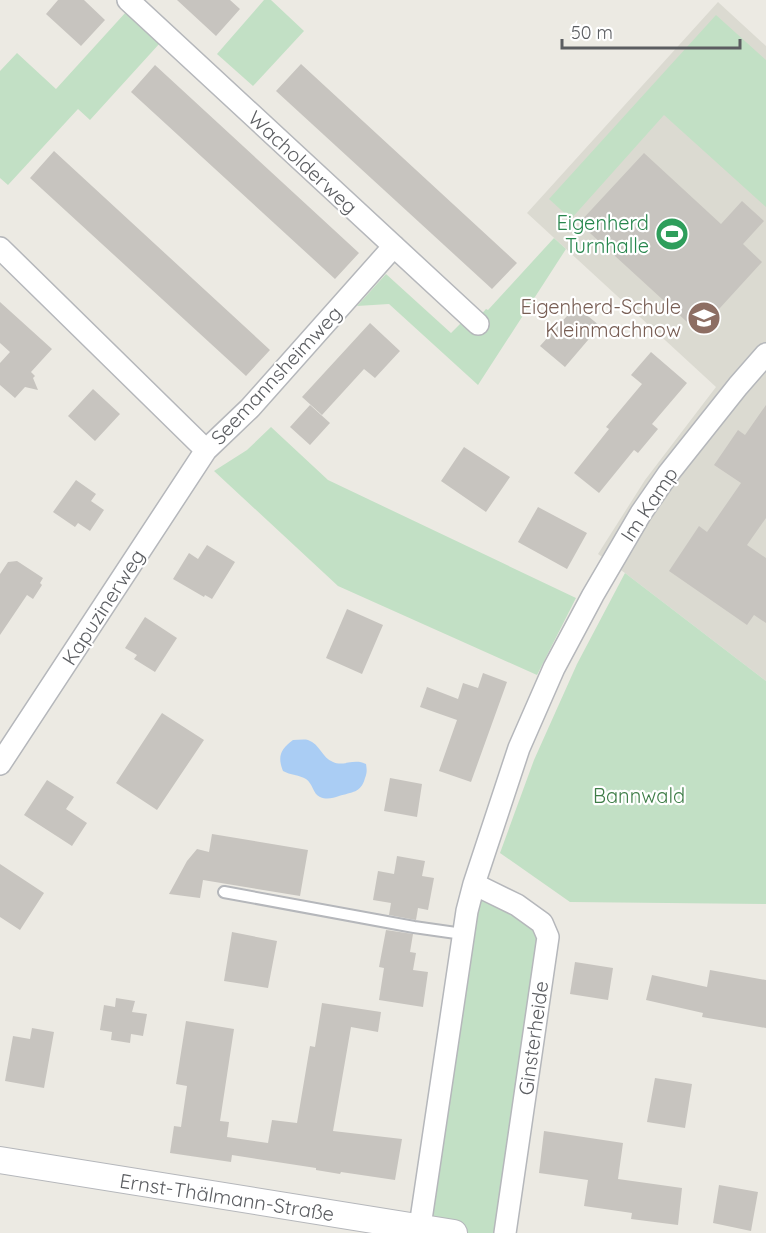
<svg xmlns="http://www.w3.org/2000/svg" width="766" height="1233" viewBox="0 0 766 1233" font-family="Quicksand,sans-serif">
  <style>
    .education { fill: #dbdad1 }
    .green { fill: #c2e0c5 }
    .water { fill: #aacdf4 }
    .building { fill: #c7c4bf }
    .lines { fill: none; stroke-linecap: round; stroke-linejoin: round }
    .service-casing { stroke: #b5b7bb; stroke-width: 14 }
    .minor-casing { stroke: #b5b7bb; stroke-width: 24 }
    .tertiary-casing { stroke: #b5b7bb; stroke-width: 28 }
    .service { stroke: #fff; stroke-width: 10 }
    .minor { stroke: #fff; stroke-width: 21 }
    .tertiary { stroke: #fff; stroke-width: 26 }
    .labels { text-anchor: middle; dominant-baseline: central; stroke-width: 4.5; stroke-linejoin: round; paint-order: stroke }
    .street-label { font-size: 20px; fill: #5b5d61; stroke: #fff }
    .leisure-label { font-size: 20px; fill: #27864d; stroke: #fff; text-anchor: end }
    .education-label { font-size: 20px; fill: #785e54; stroke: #fff; text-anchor: end }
    .park-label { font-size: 20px; fill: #3e7d47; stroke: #fff }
  </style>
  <rect width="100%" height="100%" fill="#eceae3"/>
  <!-- education -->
  <path class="education" d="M718 2 766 46V681L625 573 598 554 645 480 716 387 527 213Z"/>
  <!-- green -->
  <path class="green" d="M264 0H271L304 31 253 86 217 54Z
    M126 12 160 43 90 120 78 109 8 185 0 178V71L17 53 56 89Z
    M716 15 766 60V207L664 115 571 219 549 199Z
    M554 238 566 249 478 385 389 304 357 306 386 274 451 333 463 321 470 327 486 309 488 310Z
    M271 427 328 480 576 598 537 675 338 586 214 471 247 450Z
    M625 573 766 681V904L570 902 500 853 534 760 577 664Z
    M474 884 542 923 505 1233H419Z"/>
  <!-- water -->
  <path class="water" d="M293 740C298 740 304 739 308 740 320 744 322 758 333 762 343 767 354 758 366 764 367 770 367 773 365 778 361 793 352 792 339 796 333 798 327 800 320 797 313 794 313 784 306 779 300 775 290 775 283 771 277 756 281 749 293 740Z"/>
  <!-- building -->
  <path class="building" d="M58 0H84L105 20 81 46 46 14Z
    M177 0H230L240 9 216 36Z
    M301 64 517 263 492 289 276 91Z
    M155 65 359 253 335 279 131 92Z
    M54 151 270 350 246 376 30 178Z
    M644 153 721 224 742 201 764 221 743 244 762 262 698 332 579 223Z
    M0 302 52 349 31 372 35 376 33 378 38 390 25 387 15 398 0 385V363L10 352 0 343Z
    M576 306 600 326 565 367 540 346Z
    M370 323 400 351 375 378 364 369 322 415 302 397Z
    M651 352 687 383 652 424 658 429 638 453 634 450 599 493 574 473 609 429 606 427 642 384 631 375Z
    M93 389 120 414 95 441 68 416Z
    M310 405 330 423 310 445 290 427Z
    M766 405V518L747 545 766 558V623L754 615 747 625 669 571 699 526 707 532 741 483 714 465 738 430 745 435Z
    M464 447 510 477 486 512 441 481Z
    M76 480 96 494 91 501 104 510 90 531 78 523 75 527 53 512Z
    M538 507 587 533 567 569 518 542Z
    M207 545 235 562 212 599 205 595 204 597 173 579 189 553 198 559Z
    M17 561 43 578 40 583 42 585 33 599 27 595 0 635V574L8 562Z
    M347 609 383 625 362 674 326 658Z
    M145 617 177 638 155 672 134 659 137 655 125 648Z
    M483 673 507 682 471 782 439 771 457 720 420 707 427 687 458 699 463 683 478 688Z
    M162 713 204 740 157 810 116 783Z
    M390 778 422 784 417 817 384 811Z
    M47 780 74 797 66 809 87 823 72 846 24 815Z
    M212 834 308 850 300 896 203 880 200 898 169 894 187 861 197 849 209 852Z
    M397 856 425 861 422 876 434 878 428 910 418 908 416 920 389 915 391 903 373 900 378 871 394 874Z
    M0 864 44 893 20 930 0 917Z
    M386 930 413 934 410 952 416 953 413 970 428 972 423 1007 379 1000 384 968 379 967Z
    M232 932 277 941 268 988 224 981Z
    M575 962 613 968 608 1000 570 994Z
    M710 970 766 980V1028L702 1017 703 1013 646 1000 652 975 707 987Z
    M116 998 135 1001 132 1012 147 1014 143 1036 131 1034 130 1043 111 1040 112 1032 100 1030 104 1005 115 1007Z
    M322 1003 381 1012 378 1032 351 1027 333 1131 402 1139 395 1180 341 1172 340 1174 316 1170V1168L232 1155 231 1162 170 1153 174 1126 181 1127 187 1086 176 1084 186 1021 234 1029 220 1121 229 1122 227 1137 268 1143 272 1120 297 1123 310 1046 315 1047Z
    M32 1028 54 1032 44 1088 5 1081 13 1036 30 1039Z
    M655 1078 692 1084 685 1128 647 1122Z
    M544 1131 623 1143 618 1179 682 1188 678 1225 631 1219 632 1213 584 1206 588 1180 539 1173Z
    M719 1185 758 1192 751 1231 713 1223Z"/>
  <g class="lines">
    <defs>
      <path id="service" d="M224 892 414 927 463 934"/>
      <path id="minor" d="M128 0 478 324
        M0 248 206 450
        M0 764 206 450 250 408 394 246
        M474 884 517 905 542 923 548 937 505 1233
        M419 1233 467 911 474 884 519 748 554 668 593 595 641 513 668 474 738 386 766 354"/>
      <path id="tertiary" d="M0 1160 454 1233"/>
    </defs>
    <!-- service casing -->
    <use href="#service" class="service-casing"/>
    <!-- minor casing -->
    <use href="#minor" class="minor-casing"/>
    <!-- tertiary casing -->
    <use href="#tertiary" class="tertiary-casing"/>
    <!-- service -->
    <use href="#service" class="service"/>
    <!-- minor -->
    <use href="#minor" class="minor"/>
    <!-- tertiary -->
    <use href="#tertiary" class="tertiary"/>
  </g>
  <!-- icons -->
  <defs>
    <symbol id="stadium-disc" viewBox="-11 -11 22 22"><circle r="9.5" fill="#2e9e5b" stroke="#fff"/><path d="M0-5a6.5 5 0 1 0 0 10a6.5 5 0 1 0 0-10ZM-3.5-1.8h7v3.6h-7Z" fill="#fff"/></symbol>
    <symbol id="school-disc" viewBox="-11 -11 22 22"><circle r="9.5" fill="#8d6e63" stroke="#fff"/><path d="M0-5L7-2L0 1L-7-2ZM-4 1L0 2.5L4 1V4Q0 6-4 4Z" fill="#fff"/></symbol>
  </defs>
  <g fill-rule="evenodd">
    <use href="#stadium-disc" x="653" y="215" width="38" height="38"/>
    <use href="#school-disc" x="685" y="299" width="38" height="38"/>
  </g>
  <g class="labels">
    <!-- street labels -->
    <g class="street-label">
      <text transform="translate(303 162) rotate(43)">Wacholderweg</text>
      <text transform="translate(276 375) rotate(-47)">Seemannsheimweg</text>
      <text transform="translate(649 504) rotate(-56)">Im Kamp</text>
      <text transform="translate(103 607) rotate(-57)">Kapuzinerweg</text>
      <text transform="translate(533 1038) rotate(-82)">Ginsterheide</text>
      <text transform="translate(227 1197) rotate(9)">Ernst-Thälmann-Straße</text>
    </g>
    <!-- leisure labels -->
    <g class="leisure-label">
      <text x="649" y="222">Eigenherd<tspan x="649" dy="23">Turnhalle</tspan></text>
    </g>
    <!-- education labels -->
    <g class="education-label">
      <text x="681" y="306">Eigenherd-Schule<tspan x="681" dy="23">Kleinmachnow</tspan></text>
    </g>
    <!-- park labels -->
    <g class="park-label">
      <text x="639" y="795">Bannwald</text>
    </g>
  </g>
  <!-- scale -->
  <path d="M562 39v9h178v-9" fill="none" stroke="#5b5d61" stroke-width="3"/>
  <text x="571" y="39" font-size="18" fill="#5b5d61" stroke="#ffffff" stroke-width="4.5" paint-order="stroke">50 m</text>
</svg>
